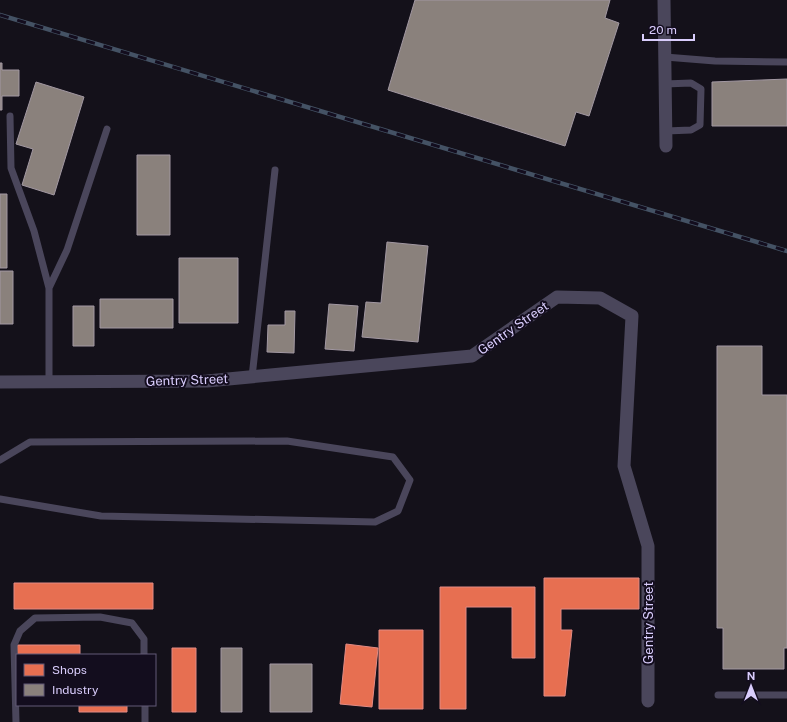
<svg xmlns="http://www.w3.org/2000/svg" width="787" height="722" viewBox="0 0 787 722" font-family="'Public Sans',sans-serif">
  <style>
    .shops { fill: #e76f51; stroke: #e38b84 }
    .industry { fill: #8a817c; stroke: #a298a2 }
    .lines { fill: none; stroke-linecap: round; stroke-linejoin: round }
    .lane { stroke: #4a465b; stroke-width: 7 }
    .street { stroke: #4a465b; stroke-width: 13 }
    .rail-casing { stroke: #445264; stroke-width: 4.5 }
    .rail { stroke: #130d1e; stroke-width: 3; stroke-dasharray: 9; stroke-linecap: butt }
    .labels { text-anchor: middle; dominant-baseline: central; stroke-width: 4; stroke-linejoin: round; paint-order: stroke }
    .street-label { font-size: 13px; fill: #d9cdfc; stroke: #130d1e }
  </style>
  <rect width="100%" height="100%" fill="#14111a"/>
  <!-- shops -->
  <path class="shops" d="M544 578H639V609H561V630H572L565 696H544Z
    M14 583H153V609H14Z
    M440 587H535V658H512V607H466V709H440Z
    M379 630H423V709H379Z
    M346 644 378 648 372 707 340 704Z
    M17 645H80V655H17Z
    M172 648H196V712H172Z
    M79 705H127V712H79Z"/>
  <!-- industry -->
  <path class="industry" d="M415 0H610L605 18 619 23 589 116 576 112 565 146 388 90Z
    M0 63H2V70H19V96H2V110H0Z
    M787 79V126H712V82Z
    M36 82 84 97 54 195 22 185 33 149 16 144Z
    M137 155H170V235H137Z
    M0 194H7V268H0Z
    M387 242 428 246 418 342 362 337 366 302 381 303Z
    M179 258H238V323H179Z
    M0 271H13V324H0Z
    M100 299H173V328H100Z
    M329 304 358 306 354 351 325 349Z
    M73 306H94V346H73Z
    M285 311H295L294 353 267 352 268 325H285Z
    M717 346H762V395H787V648H784V669H723V628H717Z
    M221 648H242V712H221Z
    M270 664H312V712H270Z"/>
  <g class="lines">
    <!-- lane -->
    <path class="lane" d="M665 57 715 61 787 62
      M665 84 691 83 701 89 700 125 691 130 666 131
      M10 116 11 168 34 231 49 288V381
      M49 288 67 250 107 129
      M252 377 275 170
      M0 460 30 442 287 441 393 457 410 480 398 511 375 522 101 516 0 499
      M718 695H787
      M145 705V722
      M16 722 14 645 20 631 35 618 100 617 132 623 144 639V655"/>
    <!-- street -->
    <path class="street" d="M664 0 666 146
      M0 382 207 381 472 356 557 297 600 298 632 316 624 466 648 546V701"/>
    <defs>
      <path id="rail" d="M0 15 787 251"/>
    </defs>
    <!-- rail casing -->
    <use href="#rail" class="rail-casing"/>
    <!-- rail -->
    <use href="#rail" class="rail"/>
  </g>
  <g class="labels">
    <!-- street labels -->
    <g class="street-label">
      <text transform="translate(513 328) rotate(-35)">Gentry Street</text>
      <text transform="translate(187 380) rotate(-2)">Gentry Street</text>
      <text transform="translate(648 623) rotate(-90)">Gentry Street</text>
    </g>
  </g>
  <!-- legend -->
  <rect x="16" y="654" width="140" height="52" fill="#130d1e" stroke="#625a77"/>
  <rect x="24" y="664" width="20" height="12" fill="#e76f51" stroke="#625a77"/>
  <text x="52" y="674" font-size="12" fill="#d9cdfc">Shops</text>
  <rect x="24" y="684" width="20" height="12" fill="#8a817c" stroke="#625a77"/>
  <text x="52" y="694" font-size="12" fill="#d9cdfc">Industry</text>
  <!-- north arrow -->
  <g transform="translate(751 686)" stroke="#130d1e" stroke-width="3" paint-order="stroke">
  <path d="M0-3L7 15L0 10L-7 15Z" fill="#d9cdfc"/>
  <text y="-6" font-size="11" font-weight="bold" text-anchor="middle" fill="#d9cdfc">N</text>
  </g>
  <!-- scale -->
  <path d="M643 34v6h51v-6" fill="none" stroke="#d9cdfc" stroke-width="2"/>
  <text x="649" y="34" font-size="12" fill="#d9cdfc" stroke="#130d1e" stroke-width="3" paint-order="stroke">20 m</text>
</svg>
